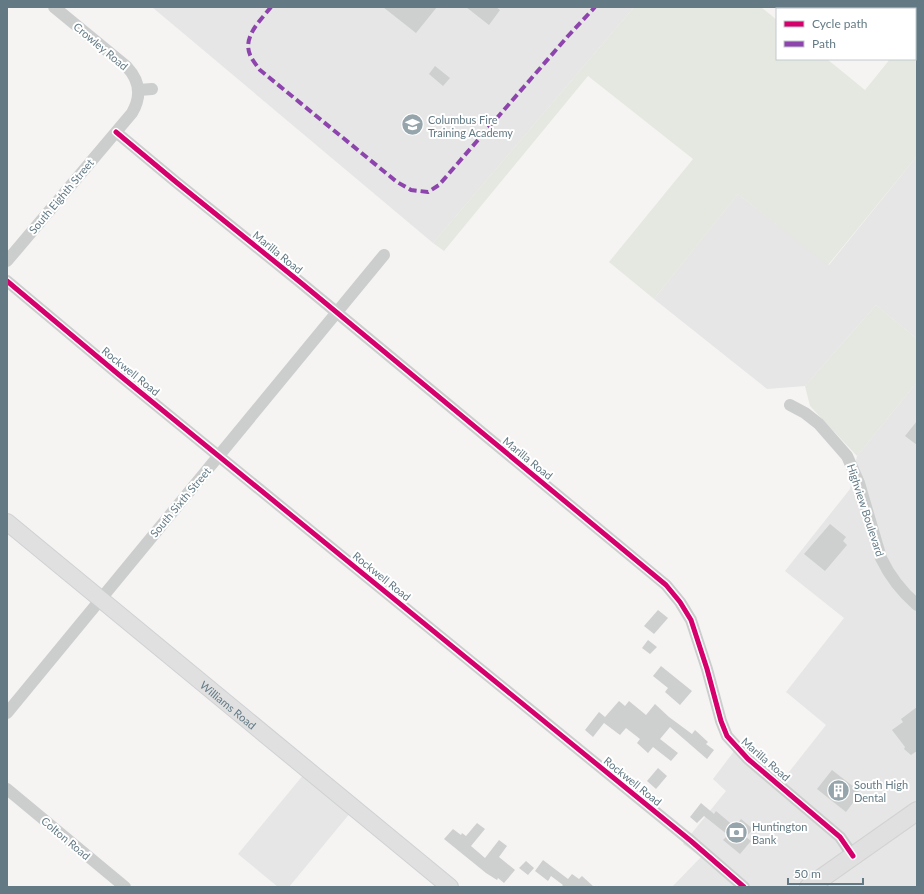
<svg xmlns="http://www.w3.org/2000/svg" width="924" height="894" viewBox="0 0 924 894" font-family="Lato,sans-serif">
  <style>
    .built { fill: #e5e6e5 }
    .green { fill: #e5e8e1 }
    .building { fill: #cecfcf }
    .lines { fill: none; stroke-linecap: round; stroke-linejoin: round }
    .secondary-casing { stroke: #cfd1d2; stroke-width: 18 }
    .primary-casing { stroke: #d2d2d2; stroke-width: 20 }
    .minor { stroke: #cccece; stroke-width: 12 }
    .secondary { stroke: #e0e0e1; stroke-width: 16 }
    .primary { stroke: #e0e0e1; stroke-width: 18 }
    .quiet { stroke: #8e44ad; stroke-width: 4; stroke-dasharray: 8 4; stroke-linecap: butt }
    .cycleway-casing { stroke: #fff; stroke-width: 8 }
    .cycleway { stroke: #d6006c; stroke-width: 5 }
    .labels { text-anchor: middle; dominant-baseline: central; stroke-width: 4; stroke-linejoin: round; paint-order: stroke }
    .street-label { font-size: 11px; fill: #637a85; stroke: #fff }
    .poi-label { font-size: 11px; fill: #637a85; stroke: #fff; text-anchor: start }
  </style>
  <rect width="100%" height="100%" fill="#f5f4f3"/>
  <!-- built -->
  <path class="built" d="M152 7H634L433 243Z
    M917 156V339L876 305 805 386 767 389 654 299 738 194 829 265Z
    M917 382V887H672L701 857 683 844 726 791 713 779 735 750 778 786 826 725 786 692 844 618 785 571 850 489 857 456Z
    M304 774 351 812 289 887H278L238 854Z"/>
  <!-- green -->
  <path class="green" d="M634 7H761L777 20V59H827L865 90 890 59H915V28L917 26V156L828 265 738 194 654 299 609 262 693 159 588 76 444 251 433 243Z
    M876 305 917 339V382L857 456 810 406 805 386Z"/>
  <!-- building -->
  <path class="building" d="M383 7H437L416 33Z
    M466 7H496L500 10 489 25Z
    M435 66 450 78 443 86 429 74Z
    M917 421V445L905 436Z
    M830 524 846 537 843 541 847 545 825 571 804 554Z
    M658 610 668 618 654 634 644 626Z
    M648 640 657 647 650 654 642 648Z
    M661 666 692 691 680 705 665 692 668 688 653 676Z
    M619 701 625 706 629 701 646 715 655 704 669 717 692 734 695 730 708 742 706 744 714 750 707 759 670 727 660 739 678 753 671 761 653 747 648 753 637 743 640 739 626 728 620 735 604 723 593 737 585 730 599 712 605 717Z
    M917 707V751L911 755 904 749 905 747 892 730 903 722 901 719Z
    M658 768 667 776 656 789 647 781Z
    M832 770 859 791 853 799 855 800 846 812 817 789Z
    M701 803 714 814 716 811 735 827 741 819 753 829 746 837 751 841 740 854 723 840 728 835 704 816 697 823 690 817Z
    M477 823 485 829 471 846 485 858 499 840 507 846 499 857 515 870 504 883 498 878 497 880 486 873 444 839 453 829 461 835 462 833 466 836Z
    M543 860 568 879 572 874 579 879 582 876 594 887H561L563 885 551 876 548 881 535 871Z
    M526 861 534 868 528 875 519 868Z"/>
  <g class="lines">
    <defs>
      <g id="secondary">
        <path id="s1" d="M7 522 450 887"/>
      </g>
      <path id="primary" d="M809 887 917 811"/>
    </defs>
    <!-- secondary casing -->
    <use href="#secondary" class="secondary-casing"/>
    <!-- primary casing -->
    <use href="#primary" class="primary-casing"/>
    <!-- minor -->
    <path class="minor" d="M139 90 152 89
      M116 132 176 182 300 282 666 585 680 602 691 620 707 669 721 721 727 736 748 759 840 837 853 856
      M7 261 132 113C142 96 140 81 127 67L54 7
      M7 281 118 374 691 841 744 887
      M790 405 805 413 819 424 847 456 859 483 881 558C890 577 901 591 917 605
      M7 713 384 255
      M7 789 125 887"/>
    <!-- secondary -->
    <use href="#secondary" class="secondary"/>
    <!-- primary -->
    <use href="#primary" class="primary"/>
    <!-- quiet -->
    <path class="quiet" d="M271 7C260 21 241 38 251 57 253 61 257 66 260 70L397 182 411 190 428 192 439 185 568 36 595 7"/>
    <defs>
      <path id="cycleway" d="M116 132 176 182 300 282 666 585 680 602 691 620 707 669 721 721 727 736 748 759 840 837 853 856
        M7 281 118 374 691 841 744 887"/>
    </defs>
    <!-- cycleway casing -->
    <use href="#cycleway" class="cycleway-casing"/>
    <!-- cycleway -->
    <use href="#cycleway" class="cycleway"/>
  </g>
  <!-- icons -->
  <defs>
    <symbol id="school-disc" viewBox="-11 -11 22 22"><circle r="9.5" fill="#96a5ac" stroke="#fff"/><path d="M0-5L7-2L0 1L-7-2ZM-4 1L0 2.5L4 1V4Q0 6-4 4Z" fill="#fff"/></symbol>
    <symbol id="building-disc" viewBox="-11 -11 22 22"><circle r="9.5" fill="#96a5ac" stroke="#fff"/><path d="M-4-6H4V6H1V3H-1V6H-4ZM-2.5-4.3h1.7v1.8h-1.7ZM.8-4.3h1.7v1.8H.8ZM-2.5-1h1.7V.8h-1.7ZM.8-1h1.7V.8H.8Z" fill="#fff"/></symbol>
    <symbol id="bank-disc" viewBox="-11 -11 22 22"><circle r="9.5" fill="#96a5ac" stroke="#fff"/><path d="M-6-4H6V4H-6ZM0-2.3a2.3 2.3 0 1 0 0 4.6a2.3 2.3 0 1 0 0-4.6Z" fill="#fff"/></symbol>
  </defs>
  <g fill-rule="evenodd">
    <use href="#school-disc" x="400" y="112" width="25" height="25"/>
    <use href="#building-disc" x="826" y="778" width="25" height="25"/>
    <use href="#bank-disc" x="724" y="820" width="25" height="25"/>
  </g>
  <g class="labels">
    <!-- street labels -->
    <g class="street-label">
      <text transform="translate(101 46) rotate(40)">Crowley Road</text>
      <text transform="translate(61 196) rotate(-50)">South Eighth Street</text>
      <text transform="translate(278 252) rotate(39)">Marilla Road</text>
      <text transform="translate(131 371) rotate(39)">Rockwell Road</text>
      <text transform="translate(528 458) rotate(39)">Marilla Road</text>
      <text transform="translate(180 502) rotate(-50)">South Sixth Street</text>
      <text transform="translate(866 510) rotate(72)">Highview Boulevard</text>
      <text transform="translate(382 576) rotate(39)">Rockwell Road</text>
      <text stroke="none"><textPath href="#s1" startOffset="287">Williams Road</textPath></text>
      <text transform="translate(766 759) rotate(41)">Marilla Road</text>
      <text transform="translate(633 781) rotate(39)">Rockwell Road</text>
      <text transform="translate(66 838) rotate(40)">Colton Road</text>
    </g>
    <!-- poi labels -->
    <g class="poi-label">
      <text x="428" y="119">Columbus Fire<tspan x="428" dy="13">Training Academy</tspan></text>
      <text x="854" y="784">South High<tspan x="854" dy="13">Dental</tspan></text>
      <text x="752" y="826">Huntington<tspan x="752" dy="13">Bank</tspan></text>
    </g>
  </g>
  <!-- border -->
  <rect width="924" height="894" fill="none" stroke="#637a85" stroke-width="16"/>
  <!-- legend -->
  <rect x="776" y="8" width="140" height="52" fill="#ffffff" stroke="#c1cace"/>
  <rect x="784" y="21" width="20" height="6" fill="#d6006c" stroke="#c1cace"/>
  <text x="812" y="28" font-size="12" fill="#637a85">Cycle path</text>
  <rect x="784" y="41" width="20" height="6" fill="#8e44ad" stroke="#c1cace"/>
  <text x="812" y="48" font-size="12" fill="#637a85">Path</text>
  <!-- scale -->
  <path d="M788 878v6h75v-6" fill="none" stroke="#637a85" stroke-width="2"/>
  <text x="794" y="878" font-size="12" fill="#637a85" stroke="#ffffff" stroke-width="3" paint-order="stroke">50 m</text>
</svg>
